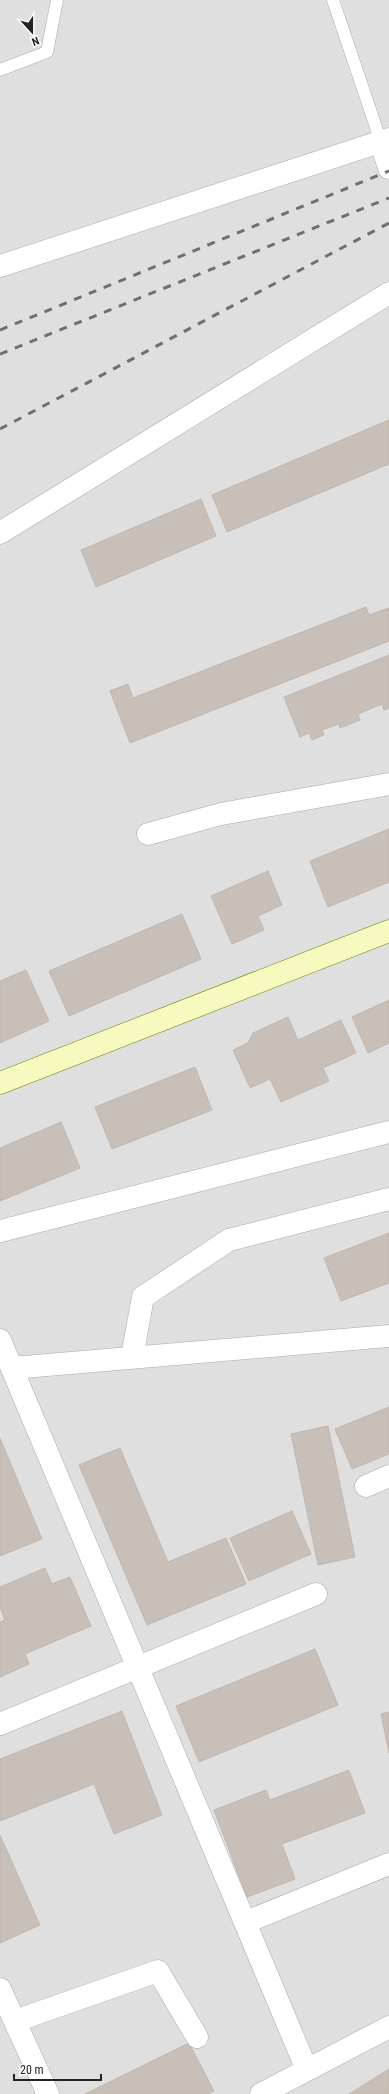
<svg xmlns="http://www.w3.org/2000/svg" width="389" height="2094" viewBox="0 0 389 2094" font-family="'Roboto Condensed',sans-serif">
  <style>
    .residential { fill: #e0dfdf }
    .building { fill: #c7bfb8; stroke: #c4b6ab }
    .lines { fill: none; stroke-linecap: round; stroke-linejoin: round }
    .service-casing { stroke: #a9a9a9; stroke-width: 13 }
    .minor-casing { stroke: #a9a9a9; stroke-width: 23 }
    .secondary-casing { stroke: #707d05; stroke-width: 23 }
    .service { stroke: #fff; stroke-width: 12 }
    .minor { stroke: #fff; stroke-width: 22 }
    .secondary { stroke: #f7fabf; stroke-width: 22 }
    .rail { stroke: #707070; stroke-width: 3; stroke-dasharray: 8 8; stroke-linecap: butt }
  </style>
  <rect width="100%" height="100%" fill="#f2efe9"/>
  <!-- residential -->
  <path class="residential" d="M0 0H389V2094H0Z"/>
  <!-- building -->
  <path class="building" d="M389 420V464L227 532 212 495Z
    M201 499 216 536 96 587 81 550Z
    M366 607 369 615 389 608V641L130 743 110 691 128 684 133 698Z
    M389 655V708L384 710 382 704 358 714 360 720 340 728 339 724 322 730 324 735 312 740 309 733 300 737 284 697Z
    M389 829V882L328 907 310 861Z
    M268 871 282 905 258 916 264 930 232 944 211 896Z
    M182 914 201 959 69 1016 49 971Z
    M26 970 49 1021 0 1043V981Z
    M389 1000V1043L368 1053 352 1017Z
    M288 1017 298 1040 341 1020 356 1053 323 1068 329 1081 281 1102 270 1079 250 1088 233 1050 248 1043 253 1033Z
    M195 1067 212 1110 112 1149 95 1107Z
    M61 1122 80 1168 0 1201V1148Z
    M389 1233V1283L341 1301 324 1258Z
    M389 1407V1454L352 1469 335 1429Z
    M328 1426 355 1557 318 1565 291 1434Z
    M0 1438 42 1539 0 1556Z
    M120 1448 168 1562 226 1538 246 1584 147 1625 79 1465Z
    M292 1511 311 1554 249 1581 230 1538Z
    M45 1568 52 1584 70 1577 91 1626 25 1654 29 1664 0 1677V1622L5 1620 0 1607V1587Z
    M315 1649 338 1705 199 1762 176 1706Z
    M122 1711 162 1815 114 1834 94 1784 0 1821V1759Z
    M389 1712V1753L381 1714Z
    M349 1770 365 1813 282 1844 295 1879 247 1897 214 1810 266 1790 270 1800Z
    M0 1835 40 1925 0 1943Z
    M189 2043 214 2091 208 2094H85Z
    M389 2069V2094H349Z"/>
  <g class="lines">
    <defs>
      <path id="service" d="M333 0 381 142
        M0 70 47 52 57 0"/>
      <path id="minor" d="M381 142 389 168
        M0 266 389 139
        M0 533 389 293
        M148 834 221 814 389 784
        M0 1231 389 1132
        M0 1340 307 2070
        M132 1357 143 1297 229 1240 389 1199
        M12 1368 389 1336
        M366 1486 389 1476
        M0 1724 316 1594
        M246 1922 389 1864
        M0 1989 48 2094
        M15 2021 158 1971 197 2037
        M261 2094 389 2027"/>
      <path id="secondary" d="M0 1083 389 931"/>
    </defs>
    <!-- service casing -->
    <use href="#service" class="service-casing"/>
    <!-- minor casing -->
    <use href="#minor" class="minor-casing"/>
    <!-- secondary casing -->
    <use href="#secondary" class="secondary-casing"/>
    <!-- service -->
    <use href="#service" class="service"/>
    <!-- minor -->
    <use href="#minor" class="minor"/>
    <!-- secondary -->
    <use href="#secondary" class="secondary"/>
    <!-- rail -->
    <path class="rail" d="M0 330 389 171
      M0 354 389 198
      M0 429 389 223"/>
  </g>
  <!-- north arrow -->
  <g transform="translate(32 32) rotate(159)" stroke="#ffffff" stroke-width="3" paint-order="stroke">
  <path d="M0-3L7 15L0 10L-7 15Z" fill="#222222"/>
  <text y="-6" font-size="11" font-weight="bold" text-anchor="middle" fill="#222222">N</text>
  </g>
  <!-- scale -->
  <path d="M14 2074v6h87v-6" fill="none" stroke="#222222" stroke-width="2"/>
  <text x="20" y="2074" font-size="12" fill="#222222" stroke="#ffffff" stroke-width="3" paint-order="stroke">20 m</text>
</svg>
